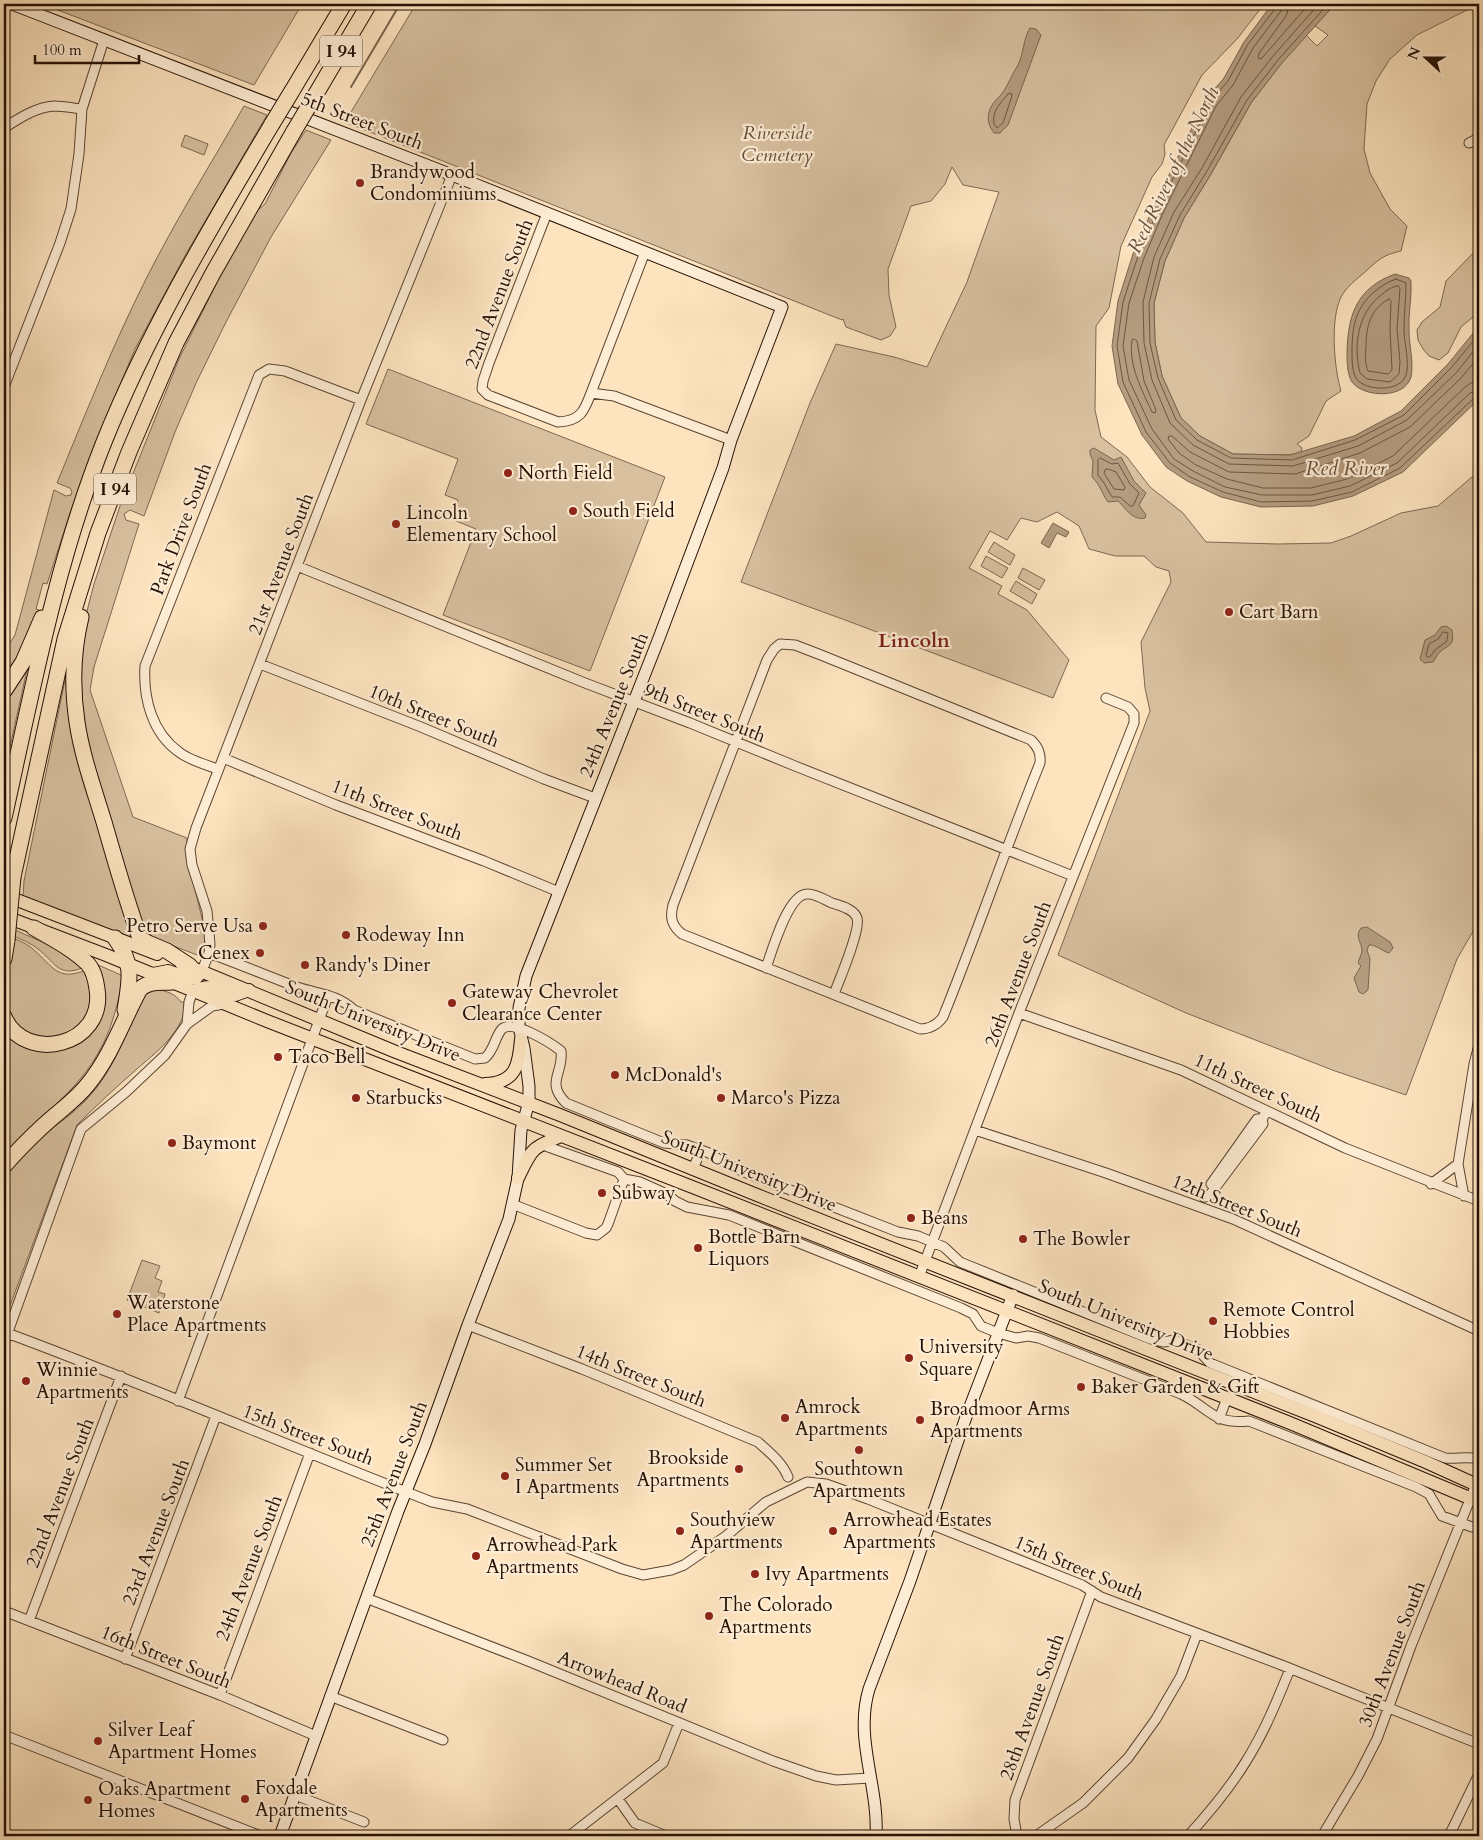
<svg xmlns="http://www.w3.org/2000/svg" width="1483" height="1840" viewBox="0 0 1483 1840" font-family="Cardo,serif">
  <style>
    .green { fill: #d8c09f; stroke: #7e6851 }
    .water { fill: #b49c7f; stroke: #7b644d }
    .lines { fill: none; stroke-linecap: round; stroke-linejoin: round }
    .shore { stroke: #6c5641; stroke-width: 1 }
    .stream { stroke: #7b644d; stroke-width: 2 }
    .street-casing { stroke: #5b4532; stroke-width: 11 }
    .secondary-casing { stroke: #251003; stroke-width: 13 }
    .primary-casing { stroke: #251003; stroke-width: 14 }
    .highway-casing { stroke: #251003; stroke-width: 17 }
    .street { stroke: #feedd5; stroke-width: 9 }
    .secondary { stroke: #feedd5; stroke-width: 11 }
    .primary { stroke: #fde4bf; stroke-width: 12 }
    .highway { stroke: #fde4bf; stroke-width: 15 }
    .highway-bridge-casing { stroke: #251003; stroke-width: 17; stroke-linecap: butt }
    .highway-bridge { stroke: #fde4bf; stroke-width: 15 }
    .poi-dot { fill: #8f2418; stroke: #feedd5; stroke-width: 2 }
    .labels { text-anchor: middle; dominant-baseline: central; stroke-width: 4.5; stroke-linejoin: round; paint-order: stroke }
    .shield { fill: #feedd5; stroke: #665242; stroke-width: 1 }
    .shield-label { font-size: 18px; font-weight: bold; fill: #251003 }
    .street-label { font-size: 19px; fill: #251003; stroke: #feedd5 }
    .park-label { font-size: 19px; font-style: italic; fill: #644e3a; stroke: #feedd5 }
    .poi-label { font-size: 19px; fill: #251003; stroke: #feedd5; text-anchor: start }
    .water-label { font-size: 20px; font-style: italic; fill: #654f3b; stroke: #feedd5 }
    .neighbourhood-label { font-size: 20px; font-weight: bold; fill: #7a1f14; stroke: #feedd5 }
  </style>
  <rect width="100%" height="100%" fill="#fde4bf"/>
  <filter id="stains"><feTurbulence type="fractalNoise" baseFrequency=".004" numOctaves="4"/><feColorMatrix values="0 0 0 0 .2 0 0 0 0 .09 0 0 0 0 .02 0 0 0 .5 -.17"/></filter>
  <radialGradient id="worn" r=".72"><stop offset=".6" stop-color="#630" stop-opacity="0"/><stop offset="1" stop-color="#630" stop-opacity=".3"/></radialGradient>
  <!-- green -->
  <path class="green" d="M42 4H302L254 85Z
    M416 4H1264L1237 39 1202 75 1164 145 1165 154 1162 164 1152 177 1121 246 1109 308 1096 326 1095 410 1101 437 1127 457 1150 487 1183 513 1206 542 1278 544 1331 543 1351 536 1401 513 1438 506 1479 471V921L1457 959 1406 1095 1335 1071 1186 1013 1058 955 1150 711 1145 688 1141 642 1171 582 1169 571 1156 567 1144 556H1115L1089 549 1079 526 1057 512 1037 522 1021 518 1007 540 990 531 969 568 1002 586 998 594 1027 610 1069 660 1053 698 845 620 741 582 810 403 836 344 894 357 927 367 967 282 999 192 963 185 952 167 945 184 931 201 911 206 888 269 889 295 896 327 890 336 881 340 846 327 843 319 842 320 345 122Z
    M1335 4H1479L1417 35 1390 59 1376 81 1367 104 1364 149 1370 173 1390 209 1407 226 1401 251C1383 255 1379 259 1365 272 1357 279 1347 286 1341 297 1330 319 1334 368 1341 391L1326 401 1309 436 1297 444 1302 448 1301 452 1290 455 1233 454 1200 436 1181 418 1162 376 1155 342 1154 303 1165 261 1184 218 1211 174 1251 103 1281 63 1306 35 1317 46 1328 35 1315 26Z
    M244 106 267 115 186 254 135 349 94 447 71 510 47 584 43 583 36 609 39 610C31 636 17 658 4 681V652L15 635 54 490 66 496 71 495 72 492 70 488 57 483C85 415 112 347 145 281 175 221 211 164 244 106Z
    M306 130 331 140 271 237 226 322 197 381 175 432 144 516 130 510 124 514 126 520 139 524 94 667 90 690 133 817 187 838C183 870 214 932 202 954L197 955 153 938 141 927 80 721 81 634 94 584 120 506 179 359 230 256 253 214 265 204 291 153Z
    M185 135 208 144 204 155 181 146Z
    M1479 247V312L1461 327 1448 353 1439 360 1429 356 1423 349 1418 340 1417 330 1422 322 1440 307 1446 281Z
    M388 369 665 477 590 671 443 615 476 529 451 519 458 500 445 495 458 459 366 424Z
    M994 542 1015 555 1010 565 988 552Z
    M986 556 1008 568 1002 578 981 566Z
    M1023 568 1045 580 1039 590 1018 578Z
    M1016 581 1037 594 1032 604 1010 591Z
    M29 661 4 774V696Z
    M65 680 68 681 135 939 23 897 24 881Z
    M15 930 70 954 82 968C58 978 54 961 38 949 31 943 22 940 14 936Z
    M13 938C20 941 28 944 34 950 53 966 57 982 86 970L91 983 90 1012 73 1033 42 1040 21 1031 7 1011 8 956Z
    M96 964 121 975 123 978C121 992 117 1005 113 1019 92 1085 47 1107 4 1156V1028L18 1042 89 1033Z
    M151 989C163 990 174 992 181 1002H184C186 1014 180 1025 173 1034 163 1048 149 1058 137 1069 116 1087 96 1106 77 1125L4 1322V1176C16 1161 29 1148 44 1135 57 1124 73 1114 85 1101 114 1072 127 1031 142 994Z
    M142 1260 160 1266 155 1278 162 1281 158 1292 165 1294 159 1313 127 1300Z"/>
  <!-- water -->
  <path class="water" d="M1272 4H1335L1282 63 1251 103 1211 174 1184 218 1165 261 1154 303 1155 342 1162 376 1181 418 1200 436 1233 454 1290 455 1354 436 1401 411 1448 364 1479 326V399L1403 472 1353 496 1313 506 1261 507 1221 497 1187 481 1166 467 1142 435 1118 384 1112 346 1118 301 1133 254 1153 208 1206 99 1224 78 1244 42Z
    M1030 28 1036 29 1041 35 1008 125 1000 133H994C989 126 987 121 989 112 992 101 1000 98 1005 89 1009 82 1013 73 1018 65 1024 53 1023 39 1030 28Z
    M1395 274 1409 278 1411 281C1412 298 1408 314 1409 331 1409 345 1414 362 1411 377 1405 399 1364 398 1352 382 1347 374 1347 361 1347 352 1348 314 1357 288 1395 274Z
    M1094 448 1114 460 1121 457 1134 481 1146 493 1139 505 1146 515 1145 518C1133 521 1126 509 1118 501L1108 502C1102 494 1101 486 1092 477L1093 461 1090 454V450Z
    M1053 523 1069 532 1066 537 1057 533 1049 548 1041 543Z
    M1446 626 1452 630C1455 648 1447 644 1438 654 1436 657 1435 659 1433 662L1424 663 1420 659 1425 640 1435 635 1441 627Z
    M1367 927 1390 942 1393 948 1389 953C1382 951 1375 944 1369 945L1367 950 1370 959 1368 990 1363 994 1359 992 1354 978 1361 966 1358 963C1359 959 1361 956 1362 951 1362 942 1354 937 1361 928Z"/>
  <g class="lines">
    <!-- shore -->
    <path class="shore" d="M1276 4 1275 9 1248 44 1228 81 1210 102 1158 210 1138 256 1123 302 1117 346 1123 382 1146 432 1170 463 1190 477 1223 492 1261 502 1312 501 1352 492 1400 468 1474 398 1479 396
      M1282 4 1281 11 1253 48 1233 85 1216 106 1163 213 1144 258 1129 303 1123 346 1129 380 1152 429 1174 459 1193 471 1225 487 1262 495H1312L1350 486 1397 463 1470 393 1479 390
      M1290 4 1286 16 1260 52 1258 56 1259 59 1262 58 1309 4
      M1319 4 1273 56 1241 97 1202 168 1174 212 1154 257 1143 302 1144 343 1152 380 1170 423 1193 445 1229 464 1293 466 1358 446 1407 420 1457 372 1479 344
      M1328 4 1278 60 1247 100 1207 171 1180 215 1160 259 1149 303 1150 343 1158 378 1176 420 1197 440 1231 458 1292 460 1355 440 1404 415 1452 367 1479 334
      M1008 94 1011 93 1012 96 1003 123 997 128 994 124C992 110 1000 104 1008 94Z
      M1396 279 1406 283C1406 299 1404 314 1404 329 1404 344 1410 362 1406 375 1400 393 1364 391 1356 378 1352 371 1352 360 1352 352 1352 328 1355 309 1373 293 1380 287 1387 282 1396 279Z
      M1398 286 1400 288 1397 329 1400 362 1399 374 1390 382 1367 379 1360 373C1353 345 1358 313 1381 295 1386 291 1392 286 1398 286Z
      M1389 299 1391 301 1390 329 1392 370 1388 374 1368 371C1365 364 1365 355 1366 347 1366 327 1370 309 1389 299Z
      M1134 339 1137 341 1144 381 1156 410 1155 413 1152 412C1142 390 1128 365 1132 340Z
      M1479 356 1462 377 1410 427 1360 453 1295 474 1229 472 1190 452 1172 436H1169L1168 439 1179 453 1196 465 1227 479 1263 488H1311L1347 479 1393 456 1465 387 1471 383 1479 382
      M1100 458 1112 464 1118 463 1130 484 1139 493 1133 506H1130L1120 497H1112L1104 483 1098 475V460Z
      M1108 469 1116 472 1125 487 1124 490 1114 489 1104 473 1105 470Z
      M1443 632 1448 633 1447 641 1435 650 1430 657H1427L1426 655 1429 644 1438 639Z"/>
    <!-- stream -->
    <path class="stream" d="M351 87 400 4"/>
    <defs>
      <path id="street" d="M4 128C18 119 36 107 54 106 63 106 73 108 82 109
        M1469 143 1479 138
        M547 213 489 363 483 381 482 389 488 395 558 422C580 421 584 412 591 393L614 396 731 440
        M4 387 60 243 71 209 79 154 82 109 104 40
        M591 393 645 252
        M297 566 585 683 690 723 795 766 1073 876
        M780 644 795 645 821 655 1031 740C1038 747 1041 753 1040 763 1006 847 977 933 943 1017 937 1025 930 1029 920 1029L682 934C671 925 670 917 673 905L767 660 774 649Z
        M260 664 421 727 544 779 595 798
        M223 758 336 805 484 861 559 892
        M218 769C206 765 189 760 179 752 152 733 143 698 145 666L259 375 269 369 285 371 361 400
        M209 953C239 964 268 976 297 987 318 994 337 994 354 1010L475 1059 485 1058C494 1050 494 1040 501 1030 510 1017 551 1043 561 1051 564 1073 545 1082 566 1103L664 1143 687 1145 709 1153 725 1163 744 1172 898 1232 918 1236 944 1247 960 1262 1150 1339 1164 1342 1174 1340 1197 1349 1210 1363 1445 1458C1457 1459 1468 1456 1479 1459
        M766 968C772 951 788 894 807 894 815 893 825 900 832 903 841 906 854 909 857 918 861 929 839 981 834 994
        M202 971 209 953 210 944 207 911 192 865 190 849 196 828 361 400 452 175
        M1019 1013 1181 1070 1345 1148 1479 1201
        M187 1024 189 1002 193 991
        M975 1130 1106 1173 1233 1219 1479 1331
        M540 1144 618 1172 624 1179 640 1182 667 1194 675 1201 687 1207 729 1215 961 1308 973 1314 981 1326 998 1333 1016 1338 1028 1336 1039 1338 1181 1394C1210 1408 1212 1425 1249 1421L1416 1487 1429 1494 1442 1516 1472 1527H1479
        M693 1169 701 1150
        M1211 1184 1257 1119H1262
        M1431 1184 1458 1164
        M1464 1196 1458 1164 1474 1064 1479 1045
        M1204 1197 1209 1196 1263 1124 1262 1119 1267 1111
        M512 1204 586 1233 597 1235 606 1228 608 1224 624 1179
        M919 1277 1019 1013 1134 723V714L1128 707 1106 698
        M468 1325 582 1369 758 1442C769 1452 782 1462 788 1477
        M7 1333C150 1386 290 1447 432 1502L467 1509 622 1569 643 1575 671 1570 684 1565 726 1536 766 1502 807 1482 826 1484 868 1499 1082 1585 1101 1597 1284 1666 1479 1744
        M4 1343 81 1129 126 1092 165 1055 187 1024 212 1006 224 1004
        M178 1401 328 996
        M1219 1419 1227 1398
        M366 1598 528 1661 773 1761 816 1776 836 1780 870 1778
        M4 1611 220 1695 316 1736
        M29 1621 121 1376
        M125 1659 216 1416
        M220 1695 310 1453
        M330 1696 443 1740
        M4 1735 261 1836
        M295 1795 364 1822
        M618 1799 635 1823 666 1836
        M569 1836 663 1763 679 1723
        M1017 1836 1014 1819 1015 1800 1092 1591
        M1036 1836 1083 1803 1128 1758 1156 1719 1181 1676 1197 1634
        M1188 1836C1209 1813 1229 1789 1245 1763 1264 1733 1277 1701 1290 1669
        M1322 1836 1358 1776 1377 1739 1411 1646 1479 1477
        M1449 1836 1479 1774"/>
      <path id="secondary" d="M12 4 452 175 782 307 731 440 723 468 659 638 526 976 519 1008V1027L524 1048 529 1086V1102L521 1130 518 1178 509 1219 468 1325 425 1444 398 1511 280 1836
        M876 1836C879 1786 854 1739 869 1689L910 1581 966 1417 1013 1295"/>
      <path id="primary" d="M4 895 157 954
        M4 916 106 955 267 1021 695 1188 1290 1423 1479 1502
        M181 963 396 1052 560 1115 757 1195 1315 1416 1426 1462 1479 1486
        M153 974 168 971 188 978H196L202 971
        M193 991C212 983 218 988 235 995L249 990
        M485 1084C516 1083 519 1065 521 1039
        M518 1178C532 1149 531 1148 561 1136"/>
      <path id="highway" d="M292 91 344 4
        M313 99 369 4
        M81 617C73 650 72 688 77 722 82 756 94 789 104 822 115 860 126 900 140 938L148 943 167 951 190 966
        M4 691 23 662 42 618
        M4 818C32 692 56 562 104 442 149 330 211 227 272 124
        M13 877 65 639 98 533 129 452 176 343 213 273 294 131
        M115 938C134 964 130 979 125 1010
        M4 959 7 940
        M4 1017C25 1065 106 1046 97 989 96 981 94 971 88 964 73 949 53 939 34 928
        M4 1166C16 1152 30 1138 44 1125 59 1111 76 1100 89 1083 112 1054 123 1020 140 989 150 980 161 983 172 982"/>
    </defs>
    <!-- street casing -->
    <use href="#street" class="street-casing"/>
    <!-- secondary casing -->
    <use href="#secondary" class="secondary-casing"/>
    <!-- primary casing -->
    <use href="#primary" class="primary-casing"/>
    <!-- highway casing -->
    <use href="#highway" class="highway-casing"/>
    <!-- street -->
    <use href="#street" class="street"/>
    <!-- secondary -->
    <use href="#secondary" class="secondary"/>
    <!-- primary -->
    <use href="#primary" class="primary"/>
    <!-- highway -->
    <use href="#highway" class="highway"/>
    <defs>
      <path id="highway-bridge" d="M272 124 292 91
        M294 131 313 99
        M7 940 13 877"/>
    </defs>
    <!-- highway-bridge casing -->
    <use href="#highway-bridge" class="highway-bridge-casing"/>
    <!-- highway-bridge -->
    <use href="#highway-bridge" class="highway-bridge"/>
  </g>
  <!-- markers -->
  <g class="poi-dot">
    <circle cx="360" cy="183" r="5"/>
    <circle cx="508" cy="473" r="5"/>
    <circle cx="573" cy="511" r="5"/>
    <circle cx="396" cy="524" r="5"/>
    <circle cx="1229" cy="612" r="5"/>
    <circle cx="263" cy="926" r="5"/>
    <circle cx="346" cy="935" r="5"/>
    <circle cx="260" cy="953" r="5"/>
    <circle cx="305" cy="965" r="5"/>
    <circle cx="452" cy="1003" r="5"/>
    <circle cx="278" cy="1057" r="5"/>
    <circle cx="615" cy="1075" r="5"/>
    <circle cx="356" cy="1098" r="5"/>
    <circle cx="721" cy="1098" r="5"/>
    <circle cx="172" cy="1143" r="5"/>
    <circle cx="602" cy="1193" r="5"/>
    <circle cx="911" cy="1218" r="5"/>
    <circle cx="1023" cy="1239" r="5"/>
    <circle cx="698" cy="1248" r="5"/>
    <circle cx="117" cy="1314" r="5"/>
    <circle cx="1213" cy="1321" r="5"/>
    <circle cx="909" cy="1358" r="5"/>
    <circle cx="26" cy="1381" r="5"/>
    <circle cx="1081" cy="1387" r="5"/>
    <circle cx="785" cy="1418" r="5"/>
    <circle cx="920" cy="1420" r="5"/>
    <circle cx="859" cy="1450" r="5"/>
    <circle cx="739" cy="1469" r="5"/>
    <circle cx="505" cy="1476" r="5"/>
    <circle cx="680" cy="1531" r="5"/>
    <circle cx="833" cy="1531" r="5"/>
    <circle cx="476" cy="1556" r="5"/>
    <circle cx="755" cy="1574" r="5"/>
    <circle cx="709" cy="1616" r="5"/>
    <circle cx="98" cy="1741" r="5"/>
    <circle cx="245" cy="1799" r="5"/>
    <circle cx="88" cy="1800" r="5"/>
  </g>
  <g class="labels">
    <!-- shield labels -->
    <g class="shield">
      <rect x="320" y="35.5" width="42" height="31" rx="4"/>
      <rect x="94" y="473.5" width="42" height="31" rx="4"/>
    </g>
    <g class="shield-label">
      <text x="341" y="51">I 94</text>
      <text x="115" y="489">I 94</text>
    </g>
    <!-- street labels -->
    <g class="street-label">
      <text transform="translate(362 121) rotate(21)">5th Street South</text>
      <text transform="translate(499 294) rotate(-69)">22nd Avenue South</text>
      <text transform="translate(181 529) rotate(-69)">Park Drive South</text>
      <text transform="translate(281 564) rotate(-69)">21st Avenue South</text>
      <text transform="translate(614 705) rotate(-68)">24th Avenue South</text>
      <text transform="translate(705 713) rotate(22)">9th Street South</text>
      <text transform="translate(434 716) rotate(22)">10th Street South</text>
      <text transform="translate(397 810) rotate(21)">11th Street South</text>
      <text transform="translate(1018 974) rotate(-69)">26th Avenue South</text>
      <text transform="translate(373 1021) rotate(22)">South University Drive</text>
      <text transform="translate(1258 1088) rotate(25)">11th Street South</text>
      <text transform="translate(749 1171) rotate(22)">South University Drive</text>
      <text transform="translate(1237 1206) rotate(22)">12th Street South</text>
      <text transform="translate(1126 1320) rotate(22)">South University Drive</text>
      <text transform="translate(641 1376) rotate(22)">14th Street South</text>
      <text transform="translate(308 1435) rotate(21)">15th Street South</text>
      <text transform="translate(394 1474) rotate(-69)">25th Avenue South</text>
      <text transform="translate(60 1493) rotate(-69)">22nd Avenue South</text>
      <text transform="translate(156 1532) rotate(-69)">23rd Avenue South</text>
      <text transform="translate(249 1568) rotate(-69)">24th Avenue South</text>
      <text transform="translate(1079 1568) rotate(23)">15th Street South</text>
      <text transform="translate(1392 1654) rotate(-69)">30th Avenue South</text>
      <text transform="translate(166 1657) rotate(22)">16th Street South</text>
      <text transform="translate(622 1682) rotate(22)">Arrowhead Road</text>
      <text transform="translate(1032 1707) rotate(-70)">28th Avenue South</text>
    </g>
    <!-- park labels -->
    <g class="park-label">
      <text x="777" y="133">Riverside<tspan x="777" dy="22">Cemetery</tspan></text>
    </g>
    <!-- poi labels -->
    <g class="poi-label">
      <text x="370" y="172">Brandywood<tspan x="370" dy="22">Condominiums</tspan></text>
      <text x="518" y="473">North Field</text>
      <text x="583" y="511">South Field</text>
      <text x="406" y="513">Lincoln<tspan x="406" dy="22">Elementary School</tspan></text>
      <text x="1239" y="612">Cart Barn</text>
      <text x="253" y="926" text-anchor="end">Petro Serve Usa</text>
      <text x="356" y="935">Rodeway Inn</text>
      <text x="250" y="953" text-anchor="end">Cenex</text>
      <text x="315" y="965">Randy's Diner</text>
      <text x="462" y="992">Gateway Chevrolet<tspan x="462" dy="22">Clearance Center</tspan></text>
      <text x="288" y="1057">Taco Bell</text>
      <text x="625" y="1075">McDonald's</text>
      <text x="366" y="1098">Starbucks</text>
      <text x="731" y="1098">Marco's Pizza</text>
      <text x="182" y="1143">Baymont</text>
      <text x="612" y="1193">Subway</text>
      <text x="921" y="1218">Beans</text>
      <text x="708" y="1237">Bottle Barn<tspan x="708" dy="22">Liquors</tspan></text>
      <text x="1033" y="1239">The Bowler</text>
      <text x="127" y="1303">Waterstone<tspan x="127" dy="22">Place Apartments</tspan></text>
      <text x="1223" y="1310">Remote Control<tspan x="1223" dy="22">Hobbies</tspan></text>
      <text x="919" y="1347">University<tspan x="919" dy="22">Square</tspan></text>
      <text x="36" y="1370">Winnie<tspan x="36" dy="22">Apartments</tspan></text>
      <text x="1091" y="1387">Baker Garden &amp; Gift</text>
      <text x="795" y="1407">Amrock<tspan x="795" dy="22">Apartments</tspan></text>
      <text x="930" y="1409">Broadmoor Arms<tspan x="930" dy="22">Apartments</tspan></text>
      <text x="729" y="1458" text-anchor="end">Brookside<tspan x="729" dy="22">Apartments</tspan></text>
      <text x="515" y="1465">Summer Set<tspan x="515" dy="22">I Apartments</tspan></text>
      <text x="859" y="1469" text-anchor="middle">Southtown<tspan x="859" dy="22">Apartments</tspan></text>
      <text x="690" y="1520">Southview<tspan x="690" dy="22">Apartments</tspan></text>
      <text x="843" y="1520">Arrowhead Estates<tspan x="843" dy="22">Apartments</tspan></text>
      <text x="486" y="1545">Arrowhead Park<tspan x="486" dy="22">Apartments</tspan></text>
      <text x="765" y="1574">Ivy Apartments</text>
      <text x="719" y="1605">The Colorado<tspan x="719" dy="22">Apartments</tspan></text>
      <text x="108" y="1730">Silver Leaf<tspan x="108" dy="22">Apartment Homes</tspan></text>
      <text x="255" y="1788">Foxdale<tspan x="255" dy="22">Apartments</tspan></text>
      <text x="98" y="1789">Oaks Apartment<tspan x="98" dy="22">Homes</tspan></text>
    </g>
    <!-- water labels -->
    <g class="water-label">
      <text transform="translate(1173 170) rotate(-64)">Red River of the North</text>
      <text x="1346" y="468">Red River</text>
    </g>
    <!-- neighbourhood labels -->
    <g class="neighbourhood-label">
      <text x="914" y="640">Lincoln</text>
    </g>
  </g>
  <!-- margin -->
  <rect width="1483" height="1840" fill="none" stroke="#fde4bf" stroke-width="20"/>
  <rect x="5" y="5" width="1473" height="1830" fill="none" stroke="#251003" stroke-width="2.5"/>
  <rect x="10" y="10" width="1463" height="1820" fill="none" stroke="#251003"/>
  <!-- north arrow -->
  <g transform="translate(1426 58) rotate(291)" stroke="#feedd5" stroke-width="4" paint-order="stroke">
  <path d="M0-4L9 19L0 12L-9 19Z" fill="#251003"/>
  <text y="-8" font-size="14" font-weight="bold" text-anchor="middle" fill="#251003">N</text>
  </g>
  <!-- scale -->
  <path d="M35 55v8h104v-8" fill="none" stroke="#251003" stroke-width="2.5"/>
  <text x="42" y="55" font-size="15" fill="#251003" stroke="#feedd5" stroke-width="4" paint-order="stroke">100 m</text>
  <rect width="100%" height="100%" filter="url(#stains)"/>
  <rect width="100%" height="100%" fill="url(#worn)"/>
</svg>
